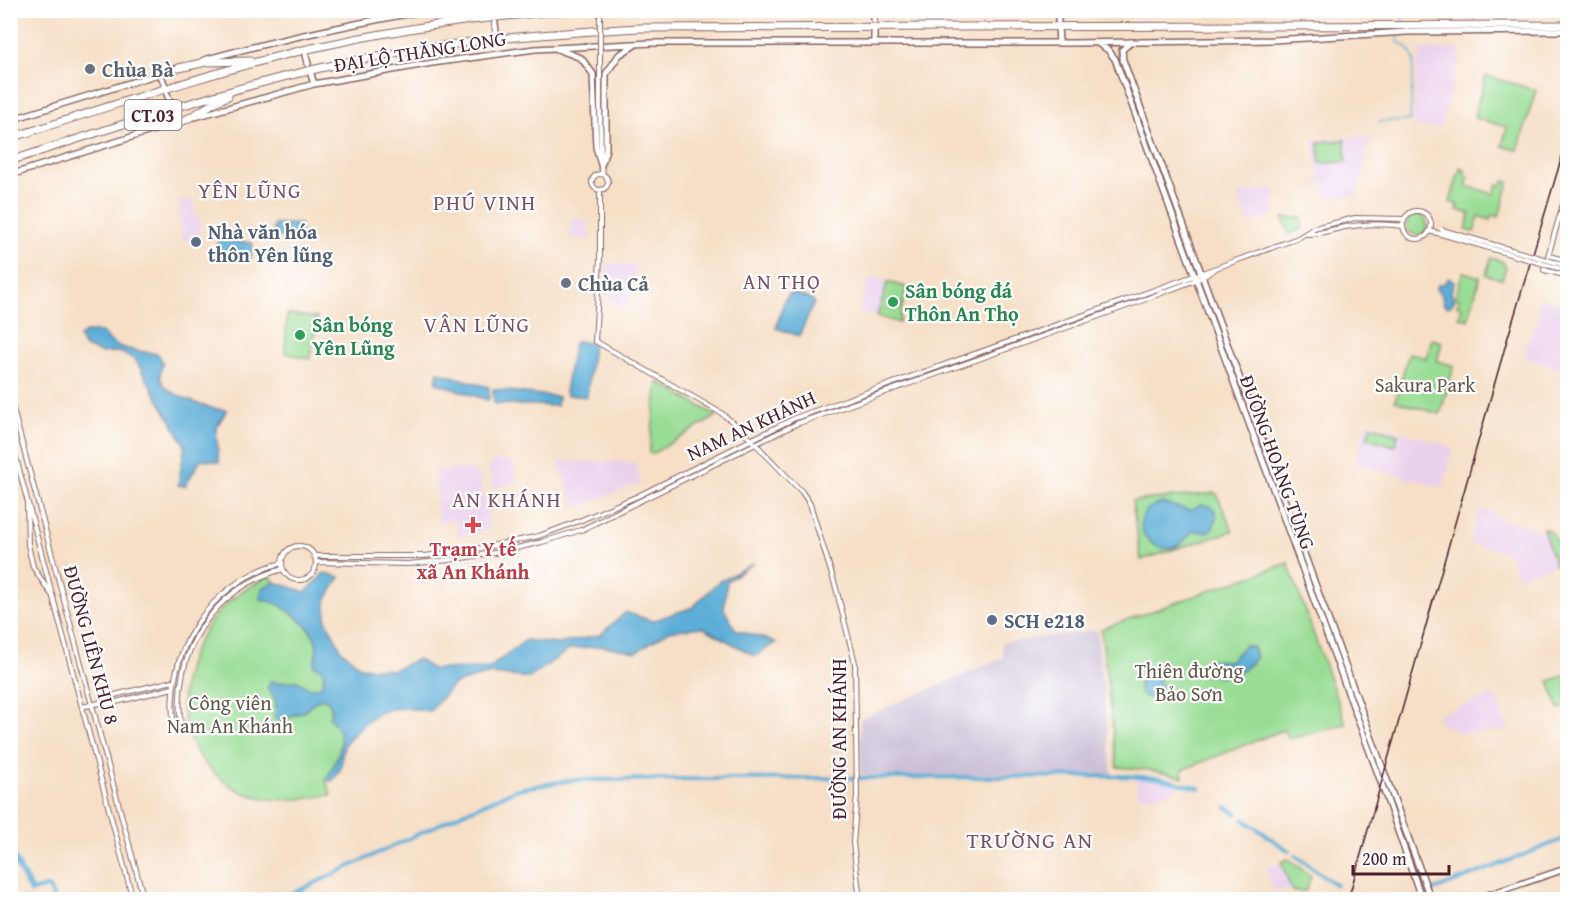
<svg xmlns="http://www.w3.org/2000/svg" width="1578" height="910" viewBox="0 0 1578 910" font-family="'Gentium Book Plus',serif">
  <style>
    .built { fill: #ead1ec }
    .industrial { fill: #cabfd6 }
    .green { fill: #99dd94; stroke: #727e60; stroke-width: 1.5 }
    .water { fill: #5cadd7; stroke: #536681; stroke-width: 1.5 }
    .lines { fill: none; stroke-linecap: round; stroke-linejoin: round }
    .stream { stroke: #5cadd7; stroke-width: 1.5 }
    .canal { stroke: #5cadd7; stroke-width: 4 }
    .river { stroke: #5cadd7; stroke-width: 6 }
    .minor-casing { stroke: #866261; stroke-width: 6 }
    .major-casing { stroke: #866261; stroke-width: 8 }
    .highway-casing { stroke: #866261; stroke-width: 9 }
    .minor { stroke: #fff; stroke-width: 4 }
    .major { stroke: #fff; stroke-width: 5 }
    .highway { stroke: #fff; stroke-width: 7 }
    .rail { stroke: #4a1f2b; stroke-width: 1.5 }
    .minor-bridge-casing { stroke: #866261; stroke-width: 6; stroke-linecap: butt }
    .minor-bridge { stroke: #fff; stroke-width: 4 }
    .worship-dot { fill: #6b7280; stroke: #fff; stroke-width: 2 }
    .service-dot { fill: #5c6f8a; stroke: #fff; stroke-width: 2 }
    .leisure-dot { fill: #2e9e5b; stroke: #fff; stroke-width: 2 }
    .health-dot { fill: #e0444e; stroke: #fff; stroke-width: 2 }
    .labels { text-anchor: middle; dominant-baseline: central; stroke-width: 4.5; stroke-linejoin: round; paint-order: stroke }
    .shield { fill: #fff; stroke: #80626b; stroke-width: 1.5 }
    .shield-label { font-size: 18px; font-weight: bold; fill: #4a1f2b }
    .street-label { font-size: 20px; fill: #4a1f2b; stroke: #fff }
    .worship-label { font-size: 20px; font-weight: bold; fill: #5b616d; stroke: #fff; text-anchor: start }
    .service-label { font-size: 20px; font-weight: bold; fill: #4e5e75; stroke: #fff; text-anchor: start }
    .leisure-label { font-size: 20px; font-weight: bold; fill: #27864d; stroke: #fff; text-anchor: start }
    .park-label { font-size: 20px; fill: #62584a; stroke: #fff }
    .health-label { font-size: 20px; font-weight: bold; fill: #be3a42; stroke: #fff }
    .neighbourhood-label { font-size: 21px; letter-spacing: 1.5px; fill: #784f63; stroke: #fff }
    .quarter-label { font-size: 22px; letter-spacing: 1.5px; fill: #784f63; stroke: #fff }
  </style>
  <rect width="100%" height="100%" fill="#fff"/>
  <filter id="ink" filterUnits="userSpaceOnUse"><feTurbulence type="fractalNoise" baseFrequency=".0167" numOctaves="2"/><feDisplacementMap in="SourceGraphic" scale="12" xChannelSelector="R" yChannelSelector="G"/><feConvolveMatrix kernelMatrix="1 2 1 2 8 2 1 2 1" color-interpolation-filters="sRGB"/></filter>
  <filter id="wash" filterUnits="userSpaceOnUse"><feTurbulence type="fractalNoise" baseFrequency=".008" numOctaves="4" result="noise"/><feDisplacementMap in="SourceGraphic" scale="24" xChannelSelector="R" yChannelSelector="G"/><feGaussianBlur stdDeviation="1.35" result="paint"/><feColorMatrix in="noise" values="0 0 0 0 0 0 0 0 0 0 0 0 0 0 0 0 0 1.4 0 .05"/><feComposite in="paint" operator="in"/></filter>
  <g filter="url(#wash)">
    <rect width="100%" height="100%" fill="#f6dfc6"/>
    <!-- built -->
    <path class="built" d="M1421 49H1457L1461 54 1441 125 1436 128 1413 126 1417 67Z
      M1370 136 1358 196 1324 197V184H1316V182H1320L1313 140Z
      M1274 188 1277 206 1272 215 1252 223 1248 221 1238 196 1240 193Z
      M193 200V205H195L194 216 200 217 199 237 182 241 178 201Z
      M570 218 587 221V230L591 231V239L580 240 578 238H570Z
      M606 263 637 266 629 305 624 304 623 307 613 305V300H609L607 293 603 292Z
      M870 276 888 282 877 316 859 311Z
      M1541 298 1567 306V371L1526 358 1524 354 1532 328 1536 326Z
      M1371 423 1450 446 1453 452 1442 488 1358 464 1357 455 1365 427Z
      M492 461H513L517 483 492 488 489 468Z
      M558 461 635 462 641 483 575 508Z
      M435 469 469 470 478 474 481 478 482 496 485 498 490 531 458 536 455 520 438 522Z
      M1482 510 1494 513 1496 517 1542 530 1543 528 1555 565 1517 577 1510 554 1470 543 1478 513Z
      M1495 694 1508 728 1493 732 1462 733 1438 722 1437 715Z
      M1136 778 1154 779 1176 784V790L1155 796H1138Z
      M1281 862 1292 891 1274 890 1266 870 1267 867Z"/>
    <!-- industrial -->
    <path class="industrial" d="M1097 630 1112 775H861L860 719 1003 658 1002 643Z"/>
    <!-- green -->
    <path class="green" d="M1486 76 1536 90 1518 150 1502 146 1507 127 1475 118 1474 116Z
      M1345 140 1346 162 1320 163 1319 142Z
      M1460 168 1465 170 1464 175 1469 176 1466 186 1494 194 1497 184 1502 185 1504 181 1509 182 1499 217 1492 215 1490 220 1479 216 1474 232 1466 230 1470 214 1457 210 1458 205 1450 202Z
      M1407 225a10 10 0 1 1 20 0a10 10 0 1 1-20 0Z
      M1283 218H1302V229L1289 235Z
      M1491 258 1502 261 1506 267 1502 279 1486 275Z
      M1463 272 1480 277 1468 320 1459 317 1462 307 1457 306 1459 299 1455 297Z
      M888 282 906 287 899 323 877 316Z
      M287 314 317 318 310 359 285 353Z
      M1432 339 1442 342 1437 361 1454 366 1440 414 1395 401 1409 353 1426 358Z
      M658 382 717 416 652 454 649 453Z
      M1371 426 1398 434 1395 446 1367 438Z
      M1216 493 1233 531 1141 560 1132 501Z
      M1543 528C1557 532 1559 549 1564 562L1555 565Z
      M1288 563 1346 724 1290 739 1283 730 1182 770 1183 777 1149 770 1117 767 1101 629Z
      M270 576 275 582 262 588 267 599C282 604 311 625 316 641 318 649 316 657 315 664L323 670C327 691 311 692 297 681L276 683 270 691 275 696 277 712 285 720C292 715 300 714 305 711 313 705 311 701 323 698 335 706 329 707 332 718 334 723 337 726 339 731 346 749 334 765 326 780L331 795C308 798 286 802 263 798 242 795 222 782 208 767 164 718 182 650 224 606 237 593 253 584 270 576Z
      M1567 675V706L1559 709 1549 681Z
      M1288 859 1311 876 1306 891H1292L1281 862Z"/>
    <!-- water -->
    <path class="water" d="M274 224H300L301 236 275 237 273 235Z
      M218 240 253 243 251 258 218 260 216 258Z
      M1449 278 1454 282 1451 292 1454 300 1452 305 1448 307 1443 304 1442 295 1436 289 1437 285 1443 284Z
      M792 292 813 300 814 303 799 336 776 328 785 299Z
      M86 332H102C112 350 140 351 158 354L163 363C153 386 172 393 189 400 202 405 213 410 227 410L216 428 219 462 201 459 185 486 178 485 185 445 135 359 119 352 101 353 85 347 79 337Z
      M578 341 593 344 587 397 566 395 565 392 573 346 575 342Z
      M438 372 489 387V399L487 400 436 383Z
      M493 389 558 397 557 406 497 404 494 403Z
      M1162 503C1169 504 1185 510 1190 510 1194 509 1198 505 1203 505 1220 505 1220 523 1208 532L1193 531C1188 537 1182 544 1175 547 1153 556 1128 525 1149 508 1152 506 1159 504 1162 503Z
      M754 563 727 581 724 609 736 630 776 642 755 656 702 627 669 631 636 652 603 646 570 649 529 678 491 674 454 684 430 711C397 705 378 706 355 733 351 737 345 742 344 747 339 765 346 765 332 781L326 780C337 759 351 737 329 718L332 708 329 702 323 698C311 701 311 708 303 712 294 715 288 716 282 724L274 718C278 707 277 697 267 689L271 680 276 683 298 681C311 692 327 691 323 670L314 665C316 657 318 649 316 641 310 623 278 600 260 599L262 588 275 582 306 592 324 573 340 577 326 600V620L342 651 361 667 393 670 418 659 432 669 489 668 526 640 558 644 600 635 626 612 652 621 693 607 718 582Z
      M1245 645 1253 647 1256 657C1246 672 1219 684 1204 670L1205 662 1208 657 1212 660 1230 661Z
      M1139 687a11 11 0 1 1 22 0a11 11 0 1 1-22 0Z"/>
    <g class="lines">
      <!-- stream -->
      <path class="stream" d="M10 17 13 10
        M1402 21 1404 10
        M1378 123C1387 117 1401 124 1410 120L1414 59 1408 48 1398 42 1399 35"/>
      <!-- canal -->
      <path class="canal" d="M1226 807 1237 814
        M1243 819 1289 851
        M1295 855 1336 885
        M31 891 47 887 50 889 54 900
        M1432 891 1561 840 1568 833
        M279 900 467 811 518 789 572 780 1127 776 1159 778 1199 788"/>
      <!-- river -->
      <path class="river" d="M10 851 31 891"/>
    </g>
  </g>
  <g filter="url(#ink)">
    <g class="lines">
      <defs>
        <path id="minor" d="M600 105 601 167 603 174
          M592 182a8 8 0 1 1 16 0a8 8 0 1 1-16 0Z
          M1568 187 1544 270 1568 276
          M600 191V259L595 341 721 413 739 427 802 492 810 504 836 588 855 663 857 795 853 843 860 900
          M1403 225a14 14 0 1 1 28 0a14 14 0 1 1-28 0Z
          M1429 231 1441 234
          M1307 234C1319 234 1328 231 1340 228 1361 224 1382 223 1403 226
          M1549 256 1568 261
          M10 398 144 900
          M10 435 133 900
          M27 503 28 545 33 567 51 594
          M282 563a17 17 0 1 1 34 0a17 17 0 1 1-34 0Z
          M314 556H424L472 550 539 536 579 521 638 496 795 418 1216 268 1298 238 1314 228 1355 218 1404 219
          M316 562 408 564 449 560 500 552 542 542 581 530 796 424 1138 302 1201 278 1215 269
          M282 563C210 581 163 653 174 727L181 725C171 654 212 588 283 569
          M99 703 106 697 173 681
          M82 707 99 703 108 704 173 688"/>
        <path id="major" d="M874 21V10
          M1058 21 1059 11
          M495 23 496 32
          M1058 27 1059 43
          M1131 42 1122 50 1123 60 1431 900
          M874 43V29
          M1097 43 1108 50 1115 59 1381 782 1422 900
          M557 49 581 58 593 74 596 147 601 165
          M306 55 308 64
          M204 60C278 39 352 24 428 10
          M310 71 314 84
          M160 73 165 86
          M167 94 170 102
          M172 110 176 122
          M195 117 314 84 432 63 535 49 652 43H1073L1273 40 1407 32 1568 31
          M10 120 181 67
          M602 163 606 149V74L619 55 635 45
          M10 175 186 120
          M1473 900 1568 868"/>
        <path id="highway" d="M179 68 206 62 250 61
          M183 121C199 114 212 102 228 96
          M10 138C109 107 207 73 308 49 395 29 485 16 574 10
          M10 161C131 122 252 79 378 56 464 40 552 33 640 28L1568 25"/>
      </defs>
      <!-- minor casing -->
      <use href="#minor" class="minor-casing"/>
      <!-- major casing -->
      <use href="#major" class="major-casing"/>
      <!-- highway casing -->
      <use href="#highway" class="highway-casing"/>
      <!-- minor -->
      <use href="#minor" class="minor"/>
      <!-- major -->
      <use href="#major" class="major"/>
      <!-- highway -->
      <use href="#highway" class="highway"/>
      <!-- rail -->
      <path class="rail" d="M1348 900 1505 347 1568 136"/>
      <defs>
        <path id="minor-bridge" d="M600 10V105
          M1442 230 1568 266
          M1441 234 1568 271"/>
      </defs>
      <!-- minor-bridge casing -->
      <use href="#minor-bridge" class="minor-bridge-casing"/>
      <!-- minor-bridge -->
      <use href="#minor-bridge" class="minor-bridge"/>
    </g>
  </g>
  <!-- markers -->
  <g class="worship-dot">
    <circle cx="90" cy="69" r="6"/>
    <circle cx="566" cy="283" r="6"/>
  </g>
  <g class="service-dot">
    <circle cx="196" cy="242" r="6"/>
    <circle cx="992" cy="620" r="6"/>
  </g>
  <g class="leisure-dot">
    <circle cx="893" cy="302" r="6"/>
    <circle cx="300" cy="335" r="6"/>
  </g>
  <path class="health-dot" d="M470 516h6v6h6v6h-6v6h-6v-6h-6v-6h6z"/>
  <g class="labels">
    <!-- shield labels -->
    <rect class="shield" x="124.5" y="100" width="57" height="30" rx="4.5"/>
    <g class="shield-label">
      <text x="153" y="115">CT.03</text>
    </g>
    <!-- street labels -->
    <g class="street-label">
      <text transform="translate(420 51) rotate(-9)">ĐẠI LỘ THĂNG LONG</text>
      <text transform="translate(751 425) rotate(-25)">NAM AN KHÁNH</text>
      <text transform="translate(1278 462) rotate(70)">ĐƯỜNG HOÀNG TÙNG</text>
      <text transform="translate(92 645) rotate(75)">ĐƯỜNG LIÊN KHU 8</text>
      <text transform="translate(838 739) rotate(-90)">ĐƯỜNG AN KHÁNH</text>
    </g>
    <!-- worship labels -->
    <g class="worship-label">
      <text x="102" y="69">Chùa Bà</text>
      <text x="578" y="283">Chùa Cả</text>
    </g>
    <!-- service labels -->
    <g class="service-label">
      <text x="208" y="231">Nhà văn hóa<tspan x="208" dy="23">thôn Yên lũng</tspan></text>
      <text x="1004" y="620">SCH e218</text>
    </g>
    <!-- leisure labels -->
    <g class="leisure-label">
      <text x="905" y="290">Sân bóng đá<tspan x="905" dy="23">Thôn An Thọ</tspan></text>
      <text x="312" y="324">Sân bóng<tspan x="312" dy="23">Yên Lũng</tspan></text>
    </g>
    <!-- park labels -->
    <g class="park-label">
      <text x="1425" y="384">Sakura Park</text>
      <text x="1189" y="670">Thiên đường<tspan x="1189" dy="23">Bảo Sơn</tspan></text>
      <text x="230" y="702">Công viên<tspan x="230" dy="23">Nam An Khánh</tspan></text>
    </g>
    <!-- health labels -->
    <g class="health-label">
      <text x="473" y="548">Trạm Y tế<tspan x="473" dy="23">xã An Khánh</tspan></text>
    </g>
    <!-- neighbourhood labels -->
    <g class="neighbourhood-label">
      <text x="250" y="190">YÊN LŨNG</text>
      <text x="485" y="202">PHÚ VINH</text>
      <text x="782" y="281">AN THỌ</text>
      <text x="477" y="324">VÂN LŨNG</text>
      <text x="507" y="499">AN KHÁNH</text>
    </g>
    <!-- quarter labels -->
    <g class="quarter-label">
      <text x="1030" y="840">TRƯỜNG AN</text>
    </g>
  </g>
  <!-- margin -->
  <rect width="1578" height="910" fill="none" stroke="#fff" stroke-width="36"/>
  <!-- scale -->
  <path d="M1353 865v9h96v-9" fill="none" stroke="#4a1f2b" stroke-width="3"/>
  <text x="1362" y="865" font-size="18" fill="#4a1f2b" stroke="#ffffff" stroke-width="4.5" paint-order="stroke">200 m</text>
</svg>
